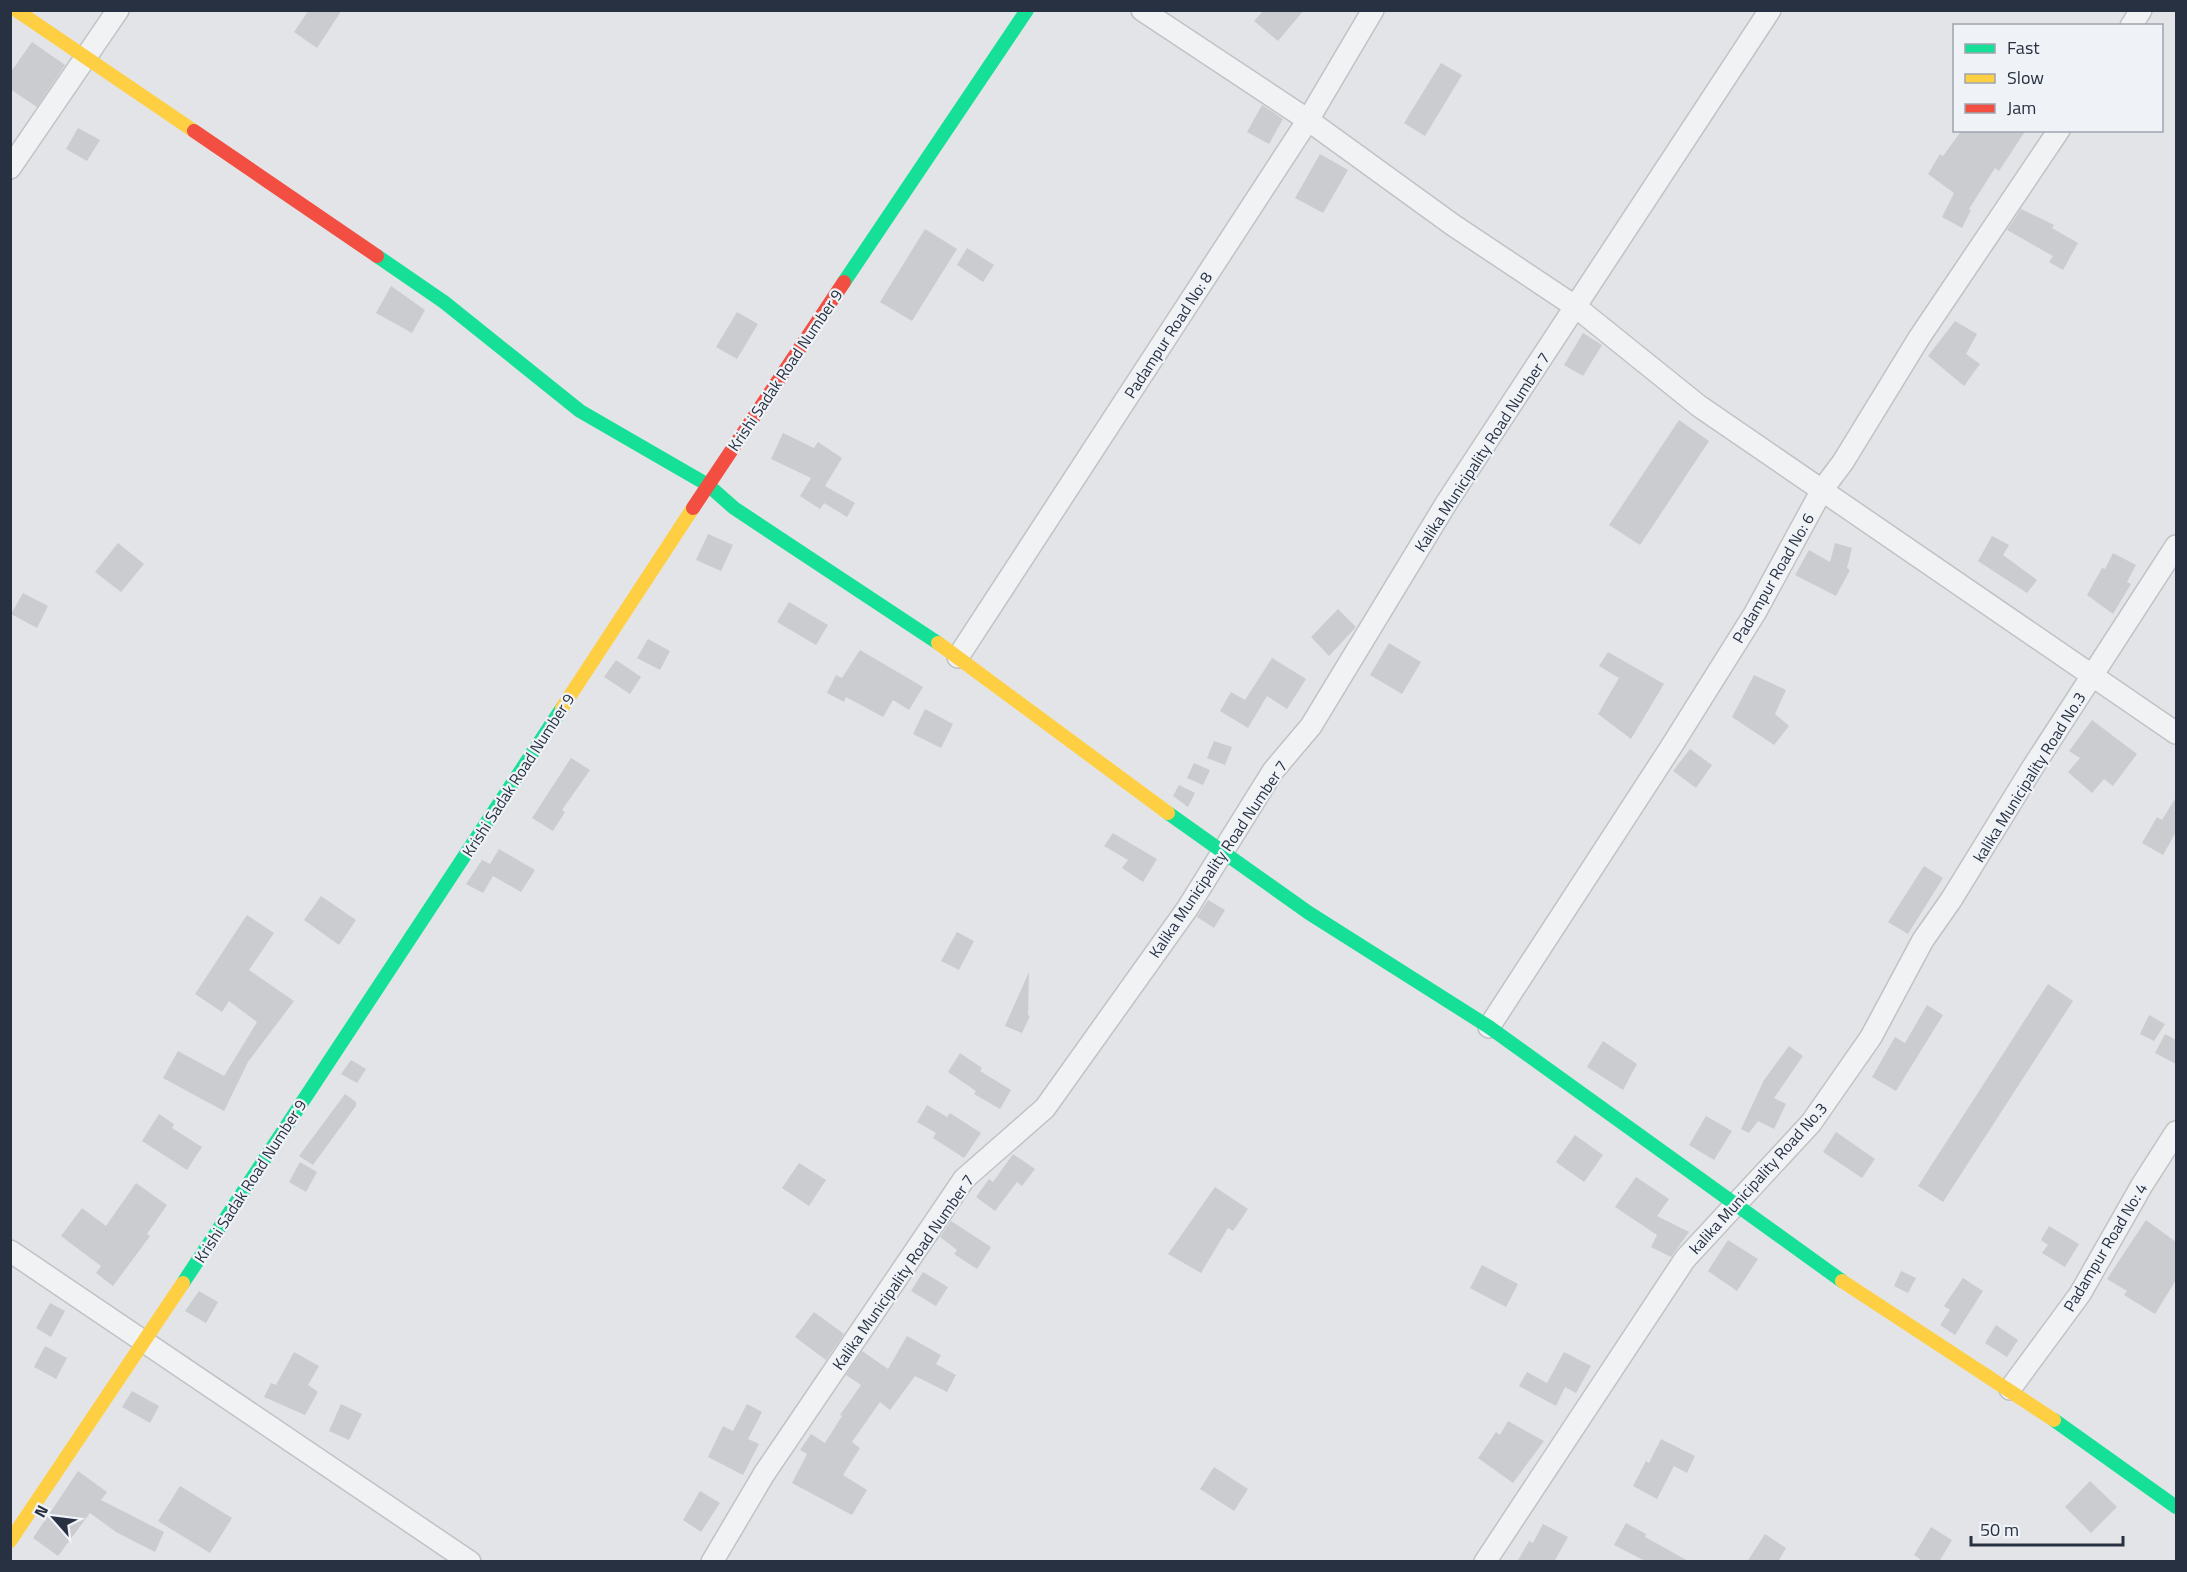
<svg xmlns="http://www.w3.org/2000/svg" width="2187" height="1572" viewBox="0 0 2187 1572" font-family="'Titillium Web',sans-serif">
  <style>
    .building { fill: #cacccf }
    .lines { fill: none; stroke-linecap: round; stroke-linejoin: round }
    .street-casing { stroke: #c0c2c5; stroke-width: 24 }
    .street { stroke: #f1f2f3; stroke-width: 21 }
    .fast { stroke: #16e098; stroke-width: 14 }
    .slow { stroke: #ffcf43; stroke-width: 14 }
    .jam { stroke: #f24e42; stroke-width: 14 }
    .labels { text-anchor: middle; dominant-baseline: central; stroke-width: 4.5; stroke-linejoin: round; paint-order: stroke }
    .street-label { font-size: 16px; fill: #283141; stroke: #eff2f7 }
  </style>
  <rect width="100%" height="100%" fill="#e2e4e7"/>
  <!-- building -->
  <path class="building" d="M309 10H342L317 48 294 32Z
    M1264 10H1304L1278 41 1254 21Z
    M32 42 65 65 37 107 10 89V73Z
    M1441 63 1462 75 1425 136 1404 123Z
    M1262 105 1283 119 1269 144 1247 132Z
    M78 128 100 140 87 161 66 149Z
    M1962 130H2026L1999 171 1995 168 1969 209 1971 210 1962 228 1942 217 1954 193 1928 174 1940 154 1943 156Z
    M1320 154 1348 170 1323 213 1295 198Z
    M2021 209 2054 225 2052 228 2078 243 2063 270 2049 262 2053 256 2007 230Z
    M925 229 957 249 912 321 880 302Z
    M967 248 994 265 983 282 957 265Z
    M391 286 425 310 412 333 376 313Z
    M737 312 758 324 737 359 716 347Z
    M1955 321 1977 334 1966 354 1980 364 1964 386 1928 356Z
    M1583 333 1602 345 1583 376 1564 365Z
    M1679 420 1709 441 1640 545 1609 525Z
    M783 433 814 448 818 442 842 458 825 486 855 503 847 517 824 503 820 509 800 496 811 478 771 459Z
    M708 534 733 545 721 571 696 560Z
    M1992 536 2009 545 2003 555 2037 580 2027 593 1978 561Z
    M118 543 144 564 121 592 95 572Z
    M1835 543 1852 548 1847 568 1850 570 1836 596 1795 575 1809 550 1830 562Z
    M2113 553 2136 565 2127 582 2131 584 2113 614 2087 595 2102 568 2105 569Z
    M23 593 48 606 37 628 11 614Z
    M789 602 828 625 816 645 777 622Z
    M1338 609 1356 627 1329 656 1311 637Z
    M648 639 670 651 660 670 637 658Z
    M1389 643 1421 662 1402 694 1370 675Z
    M860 650 923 687 909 710 893 700 883 717 846 697 844 702 827 693 836 675 842 678Z
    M1608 652 1664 684 1631 739 1598 714 1619 678 1599 666Z
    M1272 658 1306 679 1287 709 1267 696 1248 728 1220 711 1231 692 1245 700Z
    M616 660 641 677 630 694 604 677Z
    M1754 675 1786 690 1775 714 1789 726 1774 745 1732 717Z
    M925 709 953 724 941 748 913 734Z
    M2092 720 2137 754 2113 786 2104 779 2092 793 2068 772 2080 758 2069 751Z
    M1214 741 1232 747 1225 765 1207 758Z
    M1690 749 1712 765 1696 788 1673 771Z
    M571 758 590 770 562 810 565 812 553 831 532 818Z
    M1194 763 1210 770 1203 785 1187 778Z
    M1179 785 1195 793 1188 807 1173 796Z
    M2176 797V832L2163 855 2142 843 2157 817 2162 820Z
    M1113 833 1157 859 1143 882 1122 868 1128 860 1104 846Z
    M499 849 535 870 521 892 493 876 483 893 466 884 482 860 490 864Z
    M1924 866 1943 878 1908 934 1888 922Z
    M321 896 356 920 339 945 304 920Z
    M1208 900 1225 910 1214 928 1197 917Z
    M247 915 274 933 249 970 294 1001 248 1062 224 1111 163 1078 178 1051 224 1076 257 1022 229 1001 222 1012 195 994Z
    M957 932 974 941 959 970 941 961Z
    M1029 972 1028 1015 1030 1016 1022 1033 1005 1026Z
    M2048 984 2073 1001 1943 1202 1918 1186Z
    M1927 1005 1943 1015 1896 1091 1872 1077 1895 1037 1905 1043Z
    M2149 1015 2165 1024 2154 1041 2140 1034Z
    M2165 1034 2176 1040V1064L2155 1053Z
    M1603 1041 1637 1064 1623 1090 1587 1067Z
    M1789 1046 1803 1056 1774 1098 1786 1104 1774 1129 1758 1121 1749 1133 1741 1129 1764 1080Z
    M960 1053 982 1068 980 1071 1011 1090 1000 1109 974 1094 976 1091 948 1072Z
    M351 1060 366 1069 357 1083 341 1074Z
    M345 1094 356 1102V1106L313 1165 299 1156Z
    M927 1105 947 1117 950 1113 981 1133 964 1158 933 1138 936 1133 917 1122Z
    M159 1114 174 1124 172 1128 202 1147 187 1170 142 1141Z
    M1706 1116 1732 1131 1714 1160 1689 1145Z
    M1836 1132 1875 1159 1862 1178 1823 1152Z
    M1575 1135 1603 1155 1584 1182 1556 1162Z
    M1013 1154 1035 1169 1022 1186 1017 1182 995 1211 976 1197 989 1179 993 1182Z
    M300 1162 317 1172 306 1192 289 1182Z
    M799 1163 826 1180 809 1206 782 1188Z
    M1636 1177 1669 1199 1657 1216 1689 1232 1671 1257 1651 1247 1657 1235 1615 1207Z
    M136 1183 167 1205 147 1234 150 1236 113 1286 96 1273 101 1266 61 1236 82 1208 106 1226Z
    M1215 1187 1248 1209 1233 1231 1228 1228 1201 1273 1168 1254Z
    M2146 1220 2176 1242V1280L2155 1314 2124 1295 2127 1291 2107 1279Z
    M951 1221 991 1247 977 1269 954 1254 957 1250 940 1237Z
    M2049 1226 2079 1244 2065 1267 2042 1253 2048 1245 2041 1240Z
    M1728 1240 1758 1259 1737 1291 1708 1271Z
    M1482 1265 1518 1284 1506 1307 1470 1288Z
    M1901 1271 1916 1278 1908 1293 1894 1286Z
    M923 1272 948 1287 936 1306 911 1291Z
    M1963 1278 1983 1291 1955 1335 1940 1325 1950 1310 1944 1306Z
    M199 1291 218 1302 206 1323 185 1311Z
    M50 1303 65 1311 51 1337 36 1328Z
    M814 1312 844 1334 826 1360 795 1337Z
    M1996 1325 2018 1340 2007 1357 1985 1343Z
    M907 1336 941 1355 936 1364 956 1375 947 1392 915 1376 890 1410 880 1402 852 1442 860 1448 843 1475 867 1490 852 1515 792 1483 807 1454 800 1450 811 1434 825 1443 842 1416 840 1415 861 1385 846 1375 862 1351 888 1369Z
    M45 1346 67 1358 56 1379 34 1367Z
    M294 1352 319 1366 308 1385 318 1392 305 1415 264 1397 271 1383 276 1385Z
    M1564 1352 1591 1366 1576 1393 1565 1387 1556 1406 1519 1386 1527 1372 1547 1383Z
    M132 1391 159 1406 150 1423 122 1407Z
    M341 1404 362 1414 349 1440 329 1431Z
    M747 1404 762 1412 748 1439 759 1444 743 1475 708 1457 723 1426 733 1431Z
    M1508 1421 1544 1441 1513 1483 1478 1458 1496 1432 1500 1435Z
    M1661 1439 1695 1456 1687 1473 1674 1466 1657 1499 1633 1486 1646 1461 1649 1463Z
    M1214 1467 1248 1489 1234 1511 1200 1489Z
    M78 1471 107 1492 101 1500 164 1532 155 1552 116 1532 90 1513 58 1556 33 1538Z
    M2090 1481 2117 1507 2091 1533 2065 1507Z
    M180 1486 232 1518 210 1553 158 1521Z
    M700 1491 720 1503 701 1532 683 1520Z
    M1626 1523 1646 1534 1645 1537 1690 1562H1647L1614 1545Z
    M1543 1524 1568 1537 1554 1562H1517L1529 1541 1533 1543Z
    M1931 1527 1952 1540 1939 1562H1924L1914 1555Z
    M1765 1534 1786 1548 1778 1562H1747Z"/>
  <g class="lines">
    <defs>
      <path id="street" d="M1142 10 1308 120 1453 225 1576 307 1699 406 2176 733
        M2131 26 2141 10
        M10 168 118 10
        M958 657 1308 120 1373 10
        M1489 1027 1671 747 1755 613 1822 490 1843 462 1919 338 2059 130
        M10 1251 470 1562
        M2010 1389 2080 1294 2142 1185 2176 1132
        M712 1562 764 1474 964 1179 1045 1108 1187 909 1273 771 1311 726 1447 502 1770 10
        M1485 1562 1685 1259 1811 1123 1871 1037 1923 940 1951 900 2031 770 2176 546"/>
    </defs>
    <!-- street casing -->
    <use href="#street" class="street-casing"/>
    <!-- street -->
    <use href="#street" class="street"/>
    <!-- fast -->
    <path class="fast" d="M377 256 444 302 580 411 708 485 734 508 938 643
      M844 282 1027 10
      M1168 813 1309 913 1489 1027 1842 1281
      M183 1283 562 708
      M2054 1420 2176 1507"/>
    <!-- slow -->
    <path class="slow" d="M16 10 194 131
      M938 643 1168 813
      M562 708 693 508
      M1842 1281 2054 1420
      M10 1541 183 1283"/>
    <!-- jam -->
    <path class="jam" d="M194 131 377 256
      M693 508 844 282"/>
  </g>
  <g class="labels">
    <!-- street labels -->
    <g class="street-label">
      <text transform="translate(1168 335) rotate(-57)">Padampur Road No: 8</text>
      <text transform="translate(785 370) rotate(-56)">Krishi Sadak Road Number 9</text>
      <text transform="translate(1482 452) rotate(-57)">Kalika Municipality Road Number 7</text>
      <text transform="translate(1773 578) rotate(-60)">Padampur Road No: 6</text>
      <text transform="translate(518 775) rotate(-57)">Krishi Sadak Road Number 9</text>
      <text transform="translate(2029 777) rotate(-58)">kalika Municipality Road No.3</text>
      <text transform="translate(1218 859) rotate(-56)">Kalika Municipality Road Number 7</text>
      <text transform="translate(1758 1178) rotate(-48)">kalika Municipality Road No.3</text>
      <text transform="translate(250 1181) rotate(-57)">Krishi Sadak Road Number 9</text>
      <text transform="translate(2105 1247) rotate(-59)">Padampur Road No: 4</text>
      <text transform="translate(903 1272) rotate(-55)">Kalika Municipality Road Number 7</text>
    </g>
  </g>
  <!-- border -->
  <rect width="2187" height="1572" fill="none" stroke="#283141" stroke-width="24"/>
  <!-- legend -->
  <rect x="1953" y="24" width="210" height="108" fill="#eff2f7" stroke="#9fa5ae" stroke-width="1.5"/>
  <rect x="1965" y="44" width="30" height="9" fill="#16e098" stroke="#9fa5ae" stroke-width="1.5"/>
  <text x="2007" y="54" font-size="18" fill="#283141">Fast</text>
  <rect x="1965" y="74" width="30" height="9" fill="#ffcf43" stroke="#9fa5ae" stroke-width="1.5"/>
  <text x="2007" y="84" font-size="18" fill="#283141">Slow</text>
  <rect x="1965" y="104" width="30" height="9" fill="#f24e42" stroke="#9fa5ae" stroke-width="1.5"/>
  <text x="2007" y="114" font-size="18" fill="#283141">Jam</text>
  <!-- north arrow -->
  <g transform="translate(54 1518) rotate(298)" stroke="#eff2f7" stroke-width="4.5" paint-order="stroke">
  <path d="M0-4.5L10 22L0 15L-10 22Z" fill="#283141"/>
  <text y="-9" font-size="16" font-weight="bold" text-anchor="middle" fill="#283141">N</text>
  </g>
  <!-- scale -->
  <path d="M1971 1536v9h152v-9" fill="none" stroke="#283141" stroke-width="3"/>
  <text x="1980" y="1536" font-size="18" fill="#283141" stroke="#eff2f7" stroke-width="4.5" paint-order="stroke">50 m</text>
</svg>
